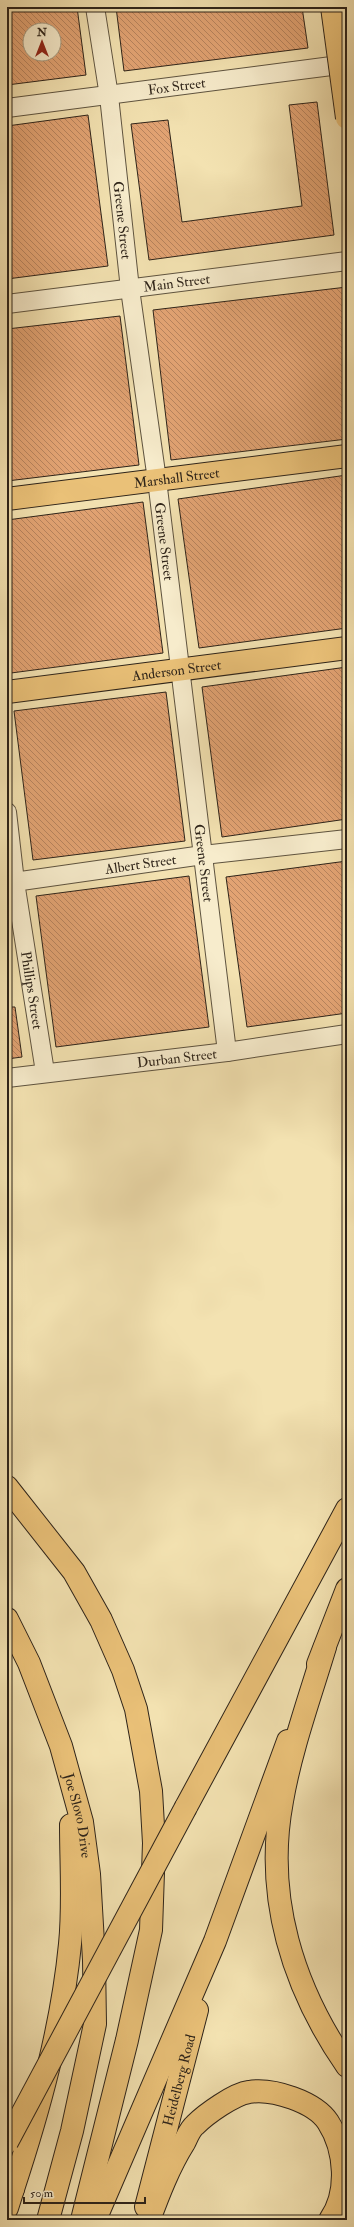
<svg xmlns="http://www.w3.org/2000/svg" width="354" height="2227" viewBox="0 0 354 2227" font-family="'IM FELL Double Pica',serif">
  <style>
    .building { fill: url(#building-back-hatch); stroke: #2d2319; fill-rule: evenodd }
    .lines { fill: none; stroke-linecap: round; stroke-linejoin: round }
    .minor-casing { stroke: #5e533f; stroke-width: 20 }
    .major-casing { stroke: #2d2319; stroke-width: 24 }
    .highway-casing { stroke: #2d2319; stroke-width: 24 }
    .minor { stroke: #f7eccc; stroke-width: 18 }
    .major { stroke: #eac178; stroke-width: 22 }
    .highway { stroke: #eac178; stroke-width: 22 }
    .major-bridge-casing { stroke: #2d2319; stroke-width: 24; stroke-linecap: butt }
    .highway-bridge-casing { stroke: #2d2319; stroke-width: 24; stroke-linecap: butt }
    .major-bridge { stroke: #eac178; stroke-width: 22 }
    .highway-bridge { stroke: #eac178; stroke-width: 22 }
    .labels { text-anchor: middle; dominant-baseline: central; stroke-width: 3; stroke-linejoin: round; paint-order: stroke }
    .street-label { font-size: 14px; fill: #2d2319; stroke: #f7eccc }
  </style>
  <defs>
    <pattern id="building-back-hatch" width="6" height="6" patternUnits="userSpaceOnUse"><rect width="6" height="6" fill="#e2a373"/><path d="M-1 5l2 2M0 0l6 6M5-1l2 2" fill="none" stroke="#b8845e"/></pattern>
  </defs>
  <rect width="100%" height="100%" fill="#f3e2b1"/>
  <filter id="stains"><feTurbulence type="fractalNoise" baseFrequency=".005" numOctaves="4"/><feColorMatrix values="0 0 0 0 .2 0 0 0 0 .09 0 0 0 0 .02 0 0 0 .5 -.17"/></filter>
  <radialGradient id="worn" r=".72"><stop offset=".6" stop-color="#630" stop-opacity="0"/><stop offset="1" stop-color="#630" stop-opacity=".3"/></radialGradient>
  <!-- building -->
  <path class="building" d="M7 7H77L86 75 7 85ZM30 30H54V54H30Z
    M116 7H302L308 48 124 71Z
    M317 102 334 235 149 260 131 124 168 120 182 222 302 206 289 105Z
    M88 115 108 266 7 279V126Z
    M347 287V439L171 460 153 310Z
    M120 316 139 465 7 481V329Z
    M347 475V628L199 648 178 499Z
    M143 502 163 653 11 673 7 642V520Z
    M347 667V819L222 837 202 687Z
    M166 692 185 841 33 860 14 711Z
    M347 861V1013L247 1027 226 877Z
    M189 876 209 1027 56 1047 36 896Z
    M7 1007H15L22 1057 7 1059Z"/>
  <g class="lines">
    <defs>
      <g id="minor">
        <path id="s1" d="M95 7 109 96 130 289 157 480 227 1052"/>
        <path d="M344 7 347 29"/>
        <path id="s2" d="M7 108 347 64"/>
        <path id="s3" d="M7 304 347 261"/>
        <path id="s4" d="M7 812 15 882 45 1072"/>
        <path id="s5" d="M7 883 203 855 347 839"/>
        <path id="s6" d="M7 1078 227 1052 347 1034"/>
      </g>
      <g id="major">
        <path id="s7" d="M7 499 347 456"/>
        <path id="s8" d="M7 692 347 648"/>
        <path d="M7 1487 74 1572 101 1620 123 1670 136 1709 151 1791 154 1843 151 1930 127 2040 82 2220"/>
        <path id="s9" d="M7 1619 29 1663 61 1746 82 1822 89 1874 94 1960 95 2024 72 2131 48 2220"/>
        <path d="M318 1664 347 1589"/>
        <path d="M13 2189C39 2110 62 2027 70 1944 74 1905 71 1864 71 1825"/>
        <path id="s10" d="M146 2207 197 2010"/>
        <path d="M7 2208 13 2189V2174"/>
        <path d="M95 2220 215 1941 288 1741"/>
      </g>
      <path id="highway" d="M325 1647C310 1697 291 1749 282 1801 264 1897 293 1988 347 2066
        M186 1807 347 1509
        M149 2220C159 2193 169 2167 184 2143 187 2137 190 2129 195 2125 206 2114 234 2094 249 2092 273 2088 315 2102 328 2122 346 2150 349 2193 330 2220"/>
    </defs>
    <!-- minor casing -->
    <use href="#minor" class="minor-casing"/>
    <!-- major casing -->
    <use href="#major" class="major-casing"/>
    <!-- highway casing -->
    <use href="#highway" class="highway-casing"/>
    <!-- minor -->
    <use href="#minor" class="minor"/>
    <!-- major -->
    <use href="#major" class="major"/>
    <!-- highway -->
    <use href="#highway" class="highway"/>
    <defs>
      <path id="major-bridge" d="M332 7 347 118"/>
      <path id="highway-bridge" d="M7 2142 186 1807"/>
    </defs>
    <!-- major-bridge casing -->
    <use href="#major-bridge" class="major-bridge-casing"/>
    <!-- highway-bridge casing -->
    <use href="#highway-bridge" class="highway-bridge-casing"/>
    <!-- major-bridge -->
    <use href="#major-bridge" class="major-bridge"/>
    <!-- highway-bridge -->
    <use href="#highway-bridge" class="highway-bridge"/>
  </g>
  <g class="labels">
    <!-- street labels -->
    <g class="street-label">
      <text stroke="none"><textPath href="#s2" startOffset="171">Fox Street</textPath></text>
      <text stroke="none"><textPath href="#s1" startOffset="215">Greene Street</textPath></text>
      <text stroke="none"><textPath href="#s3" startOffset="171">Main Street</textPath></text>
      <text stroke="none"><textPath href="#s7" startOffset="171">Marshall Street</textPath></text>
      <text stroke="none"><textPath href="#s1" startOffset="539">Greene Street</textPath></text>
      <text stroke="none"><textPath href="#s8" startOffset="171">Anderson Street</textPath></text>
      <text stroke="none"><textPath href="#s1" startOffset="863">Greene Street</textPath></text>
      <text stroke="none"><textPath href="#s5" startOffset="135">Albert Street</textPath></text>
      <text stroke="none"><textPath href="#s4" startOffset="180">Phillips Street</textPath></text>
      <text stroke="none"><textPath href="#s6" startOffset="171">Durban Street</textPath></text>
      <text stroke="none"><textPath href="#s9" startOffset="210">Joe Slovo Drive</textPath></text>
      <text stroke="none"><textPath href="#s10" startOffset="131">Heidelberg Road</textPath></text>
    </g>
  </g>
  <!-- margin -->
  <rect width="354" height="2227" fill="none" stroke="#f3e2b1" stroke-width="24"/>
  <rect x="8" y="8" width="338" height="2211" fill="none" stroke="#2d2319" stroke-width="2"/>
  <rect x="12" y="12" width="330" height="2203" fill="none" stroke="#2d2319"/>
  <!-- north arrow -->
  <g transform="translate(42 42)"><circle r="19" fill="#f7eccc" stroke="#a69c84"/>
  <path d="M0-3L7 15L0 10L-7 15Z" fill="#8f2418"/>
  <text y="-6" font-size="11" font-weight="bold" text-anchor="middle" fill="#2d2319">N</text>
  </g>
  <!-- scale -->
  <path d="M24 2197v6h121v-6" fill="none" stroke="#2d2319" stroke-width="2"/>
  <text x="30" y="2197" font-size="12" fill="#2d2319" stroke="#f7eccc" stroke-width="3" paint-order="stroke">50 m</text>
  <rect width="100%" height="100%" filter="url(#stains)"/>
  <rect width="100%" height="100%" fill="url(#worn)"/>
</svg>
